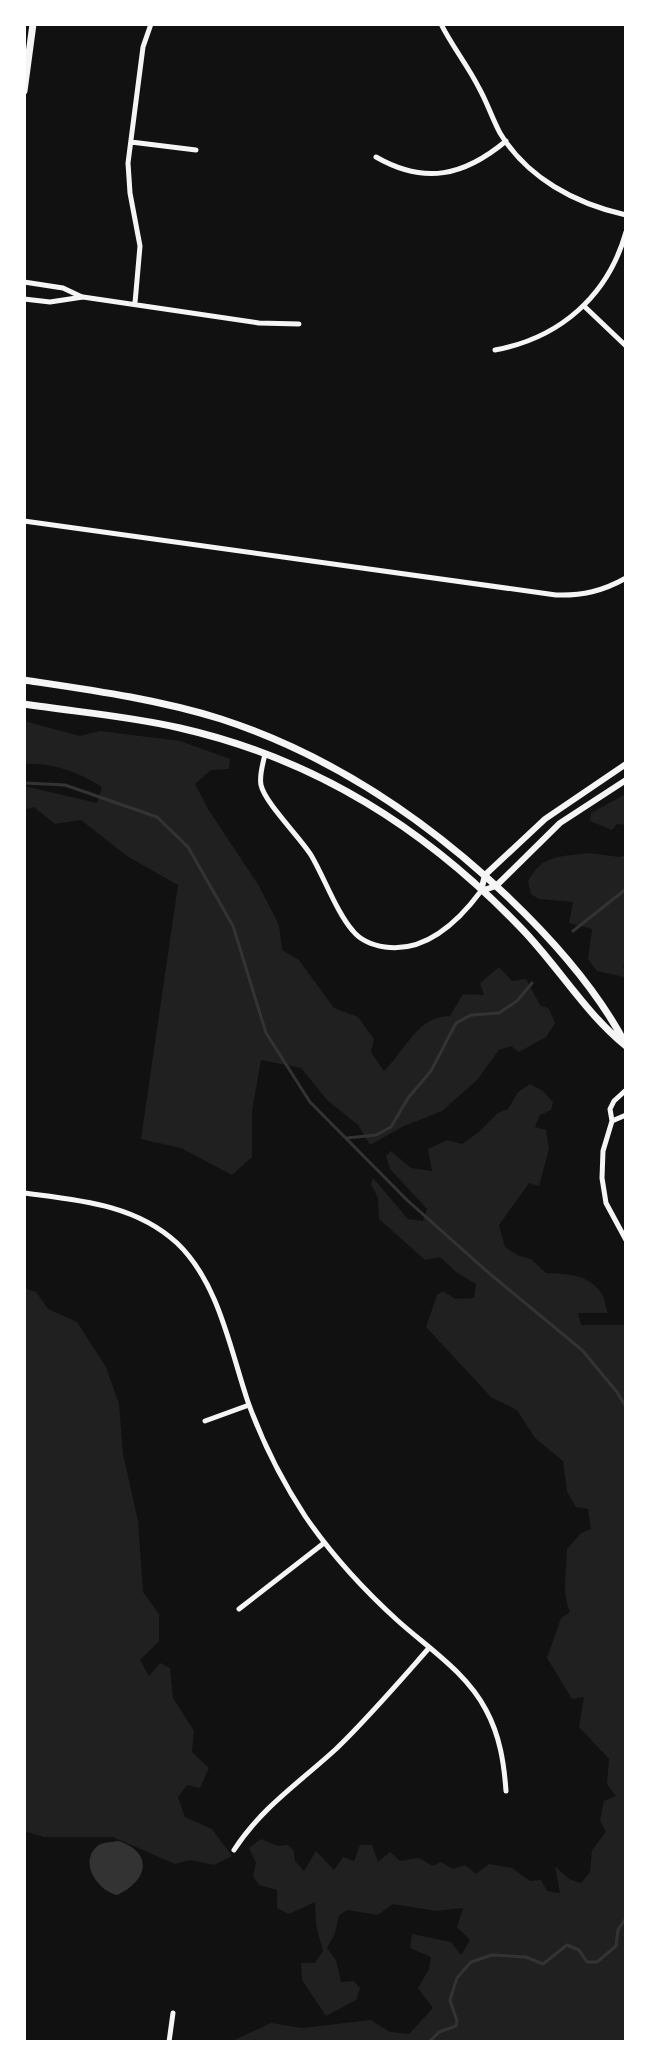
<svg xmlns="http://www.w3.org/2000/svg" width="650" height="2066" viewBox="0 0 650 2066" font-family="Bitter,serif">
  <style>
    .green { fill: #202020 }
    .water { fill: #333 }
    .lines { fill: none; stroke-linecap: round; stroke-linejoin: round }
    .stream { stroke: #333; stroke-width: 3 }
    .minor { stroke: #f5f5f5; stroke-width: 5 }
    .tertiary { stroke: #f5f5f5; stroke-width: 6 }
    .secondary { stroke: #f5f5f5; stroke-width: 7 }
  </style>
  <rect width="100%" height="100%" fill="#111"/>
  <!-- green -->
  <path class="green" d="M24 721 80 736 100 731 180 741 230 759 229 769 211 770 195 784 208 809 259 886 279 925 282 950 299 960 334 1008 358 1017 374 1039 371 1052 384 1071C406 1050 417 1016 450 1016L463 994 484 995 480 983 499 967 512 981 526 979 540 1005 549 1009 555 1023 546 1037 519 1052 511 1046 499 1050 477 1080 442 1111 404 1126 370 1145 358 1125 327 1100 301 1068 261 1060 252 1111V1157L232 1175 181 1148 141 1139 178 885 127 856 81 820 55 824 34 807 24 810V786L97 803 102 787C78 772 52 762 24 764Z
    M626 794V825L617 824 612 830 590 821 591 813Z
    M589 853 620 857 626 855V957L623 967H626V989L624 992V977L597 971 588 959 592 929 569 923 573 902 539 899 531 894 528 881C543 854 560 857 589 853Z
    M530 1084 543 1091 553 1102 551 1110 540 1115 535 1127 546 1130 549 1149 539 1186 529 1183 499 1225 505 1247 519 1256 531 1259 546 1273C567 1274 589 1274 602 1294 605 1299 605 1306 608 1313H578L581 1325H626V2042H230L271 2023 301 2028 371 2020 390 2032 409 2034 433 2008 418 1988 429 1969 431 1957 410 1948 412 1934 451 1942 461 1955 470 1940 457 1927 463 1908 436 1911 393 1904 378 1915 347 1910 339 1915 335 1933 327 1948 336 1960 341 1982 354 1981 360 1988 356 2000 326 2016 302 1980 301 1963H315L323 1951 316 1925 315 1902 289 1914 277 1908V1890L259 1885 253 1876 256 1863 249 1848 261 1839 278 1846 288 1845 294 1851 295 1861 304 1871 316 1851 334 1870 343 1857 354 1861 360 1845H372L378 1862 390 1852 400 1861 419 1858 433 1866 441 1862 453 1869 465 1865 476 1874 489 1864 512 1868 530 1881 541 1880 547 1891 560 1893 555 1866 569 1879 581 1883 590 1872 592 1850 606 1832 600 1820 604 1801 616 1796 607 1784 609 1759 579 1727 584 1697 572 1699 547 1658 561 1618 570 1612C561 1592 567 1572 567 1549L581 1533 591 1529 588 1509 576 1507 567 1492 563 1461 535 1438 517 1410 491 1397 426 1327 437 1295 443 1291 455 1299 474 1298 476 1284 456 1272 440 1257 425 1260 379 1219 378 1198 371 1184 373 1178 408 1219 423 1221 427 1209 390 1169 386 1156 391 1151 411 1168 432 1171 428 1149 447 1140 462 1144 479 1132 498 1113 508 1109 518 1092Z
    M24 1288 36 1292 48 1309 77 1322 106 1367 119 1404 123 1454 138 1521 143 1592 159 1614V1641L140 1660 149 1676 160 1663 170 1668 173 1698 194 1731 192 1752 209 1768 200 1788 187 1785 178 1797 185 1817 212 1829 232 1856 214 1865 190 1860 175 1864 113 1837H44L24 1831Z"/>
  <!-- water -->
  <path class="water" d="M119 1841C154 1853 148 1881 117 1895 98 1891 77 1861 99 1845 104 1842 112 1842 119 1841Z"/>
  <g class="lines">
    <!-- stream -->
    <path class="stream" d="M24 783 65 785 157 817 188 847 233 926 266 1033 310 1102 407 1200 490 1274 582 1350 617 1392 626 1407
      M573 931 626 889
      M347 1138 376 1135 391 1127 408 1098 431 1071 456 1023 471 1015 499 1013 517 1001 532 983
      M429 2042 439 2032 456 2026 457 2021 450 2000 457 1978 471 1962 492 1955 526 1957 543 1964 567 1945 579 1950 587 1962H597L616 1946 618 1930 626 1918"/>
    <!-- minor -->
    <path class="minor" d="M441 24C452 46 468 66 479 88 487 102 492 118 500 133 527 178 576 204 626 215
      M131 142 196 150
      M376 157C425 185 464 176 506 141
      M24 282 63 288 82 297
      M24 299 50 302 83 297 259 323 299 324
      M135 303 140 246 130 193 128 163 143 47 151 24
      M585 307 626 346
      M495 350C560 338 608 296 626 232
      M24 521 556 595C582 596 603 591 626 578
      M265 754C263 764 259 775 261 785 265 803 299 836 311 855 324 877 337 913 353 931 361 941 372 945 385 947 426 953 458 922 481 891
      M626 1090 614 1101 610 1109 612 1121 603 1151 602 1178 606 1203 626 1240
      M612 1121 626 1115
      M24 1193C78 1200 135 1204 177 1243 219 1283 230 1349 248 1402 262 1441 282 1481 305 1516 331 1554 363 1589 397 1620 428 1648 466 1672 486 1710 500 1736 504 1763 506 1791
      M205 1421 249 1405
      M239 1609 324 1543
      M234 1850C261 1808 300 1782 336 1749 369 1717 399 1682 429 1648
      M169 2042 173 2013"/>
    <!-- tertiary -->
    <path class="tertiary" d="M481 891 485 875 545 819 626 764
      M481 891 496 886 560 823 626 780"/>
    <!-- secondary -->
    <path class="secondary" d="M24 91 33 24
      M24 680C91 690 157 699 221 719 331 755 426 819 509 898 554 941 597 989 626 1045
      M24 704C76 712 129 716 180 728 316 759 426 829 521 928 558 966 585 1013 626 1046"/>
  </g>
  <!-- border -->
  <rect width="650" height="2066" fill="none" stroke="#ffffff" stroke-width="52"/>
</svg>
